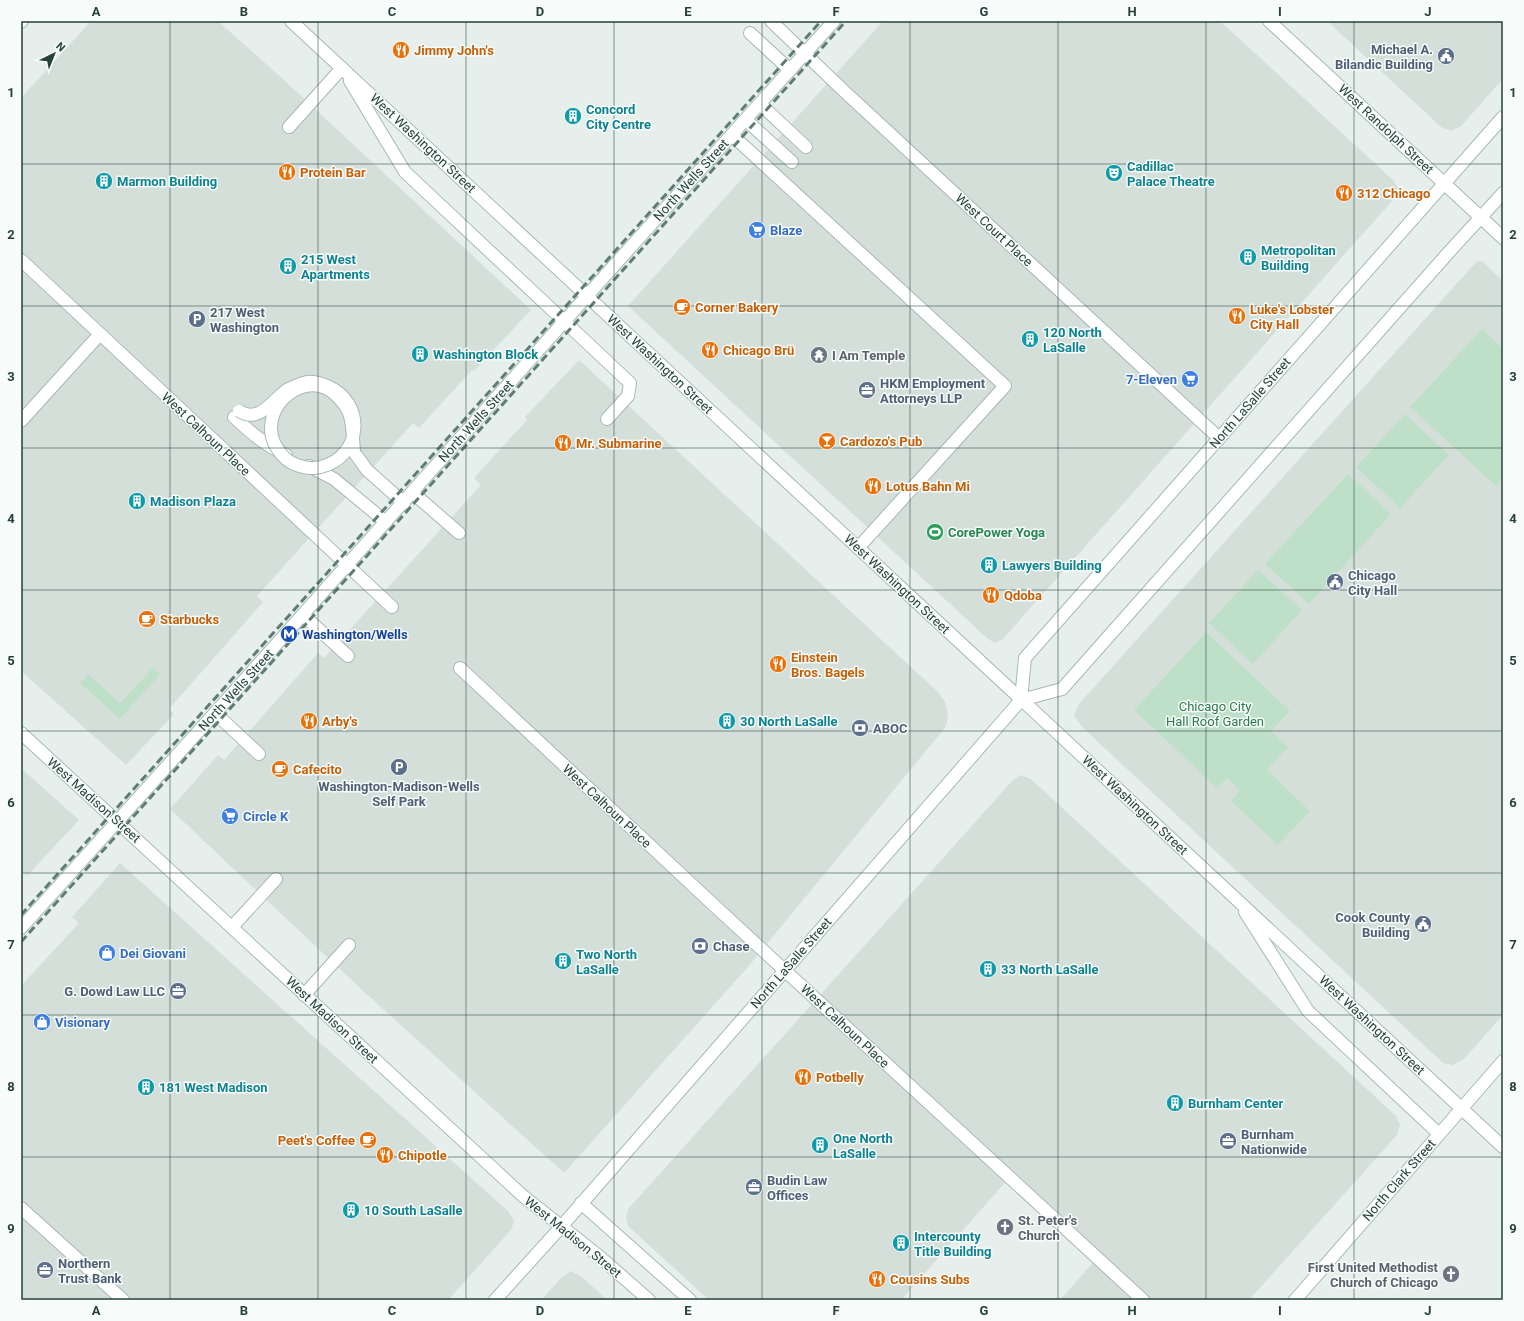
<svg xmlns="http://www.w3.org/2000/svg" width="1524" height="1321" viewBox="0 0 1524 1321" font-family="Roboto,sans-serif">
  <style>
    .built { fill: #d4dfda }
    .green { fill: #bfe0c8 }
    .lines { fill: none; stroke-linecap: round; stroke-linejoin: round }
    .service-casing { stroke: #a8b8b2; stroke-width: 14 }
    .secondary-casing { stroke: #a4bbb3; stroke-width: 14 }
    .service { stroke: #fff; stroke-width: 12 }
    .secondary { stroke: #fff; stroke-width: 12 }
    .rail { stroke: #5f7d75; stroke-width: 3; stroke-dasharray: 8 4; stroke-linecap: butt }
    .service-bridge-casing { stroke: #a8b8b2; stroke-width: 14; stroke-linecap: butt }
    .service-bridge { stroke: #fff; stroke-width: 12 }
    .grid { fill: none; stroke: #24423a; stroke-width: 1; stroke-opacity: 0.55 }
    .labels { text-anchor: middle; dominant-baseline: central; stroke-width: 3; stroke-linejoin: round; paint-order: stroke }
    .service-label { font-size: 13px; font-weight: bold; fill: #4e5e75; stroke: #f7fbf9; text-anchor: start }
    .food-label { font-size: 13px; font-weight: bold; fill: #c56008; stroke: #f7fbf9; text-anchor: start }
    .culture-label { font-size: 13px; font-weight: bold; fill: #0d838f; stroke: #f7fbf9; text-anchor: start }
    .street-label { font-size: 13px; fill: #24423a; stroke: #f7fbf9 }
    .shop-label { font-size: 13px; font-weight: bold; fill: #366cbe; stroke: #f7fbf9; text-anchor: start }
    .worship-label { font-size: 13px; font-weight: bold; fill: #5b616d; stroke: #f7fbf9; text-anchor: start }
    .leisure-label { font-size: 13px; font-weight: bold; fill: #27864d; stroke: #f7fbf9; text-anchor: start }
    .transit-label { font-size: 13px; font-weight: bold; fill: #164399; stroke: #f7fbf9; text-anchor: start }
    .park-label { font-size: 13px; fill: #2d7a4b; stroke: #f7fbf9 }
    .neatline { fill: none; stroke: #24423a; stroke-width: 1.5 }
    .grid-label { font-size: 13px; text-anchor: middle; font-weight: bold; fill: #24423a }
  </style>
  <rect width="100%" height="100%" fill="#e6efeb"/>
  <!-- built -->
  <path class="built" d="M91 21H218L284 80 531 310 474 371 472 370 419 428 413 423 257 596 263 602 169 709 174 714 126 765 21 671V98Z
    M883 21H1220L1393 180 1399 190 1392 201 1003 639 995 643 988 639 628 306Z
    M1327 21H1503V79L1461 126 1451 131 1441 127Z
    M1477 261H1482L1503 281V1015L1464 1059 1453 1065 1443 1063 1082 727 1074 715 1079 704Z
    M579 360 938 692 945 702 948 714 947 722 944 729 747 968 564 1173 360 988 170 809 218 755 224 760 318 653 324 658 481 485 474 478 527 420 525 417Z
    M21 768 79 820 27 876 23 872 21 875Z
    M1021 775 1031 779 1396 1116 1400 1125 1397 1135 1249 1300H1060L1097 1258 1010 1177 901 1300H709L628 1226 626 1216 629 1208 1013 780Z
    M120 863 509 1212 514 1221 511 1230 448 1300H21V986L79 923 72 917Z
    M571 1271 582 1277 607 1300H541L563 1276Z"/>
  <!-- green -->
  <path class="green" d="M1482 329 1503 349V477L1496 486 1410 407Z
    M1405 414 1449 455 1400 508 1356 467Z
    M1348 474 1391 514 1309 604 1265 564Z
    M1258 570 1302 610 1253 664 1209 623Z
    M1206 632 1290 711 1271 731 1288 747 1267 770 1310 811 1278 845 1231 801 1240 790 1227 778 1217 788 1134 710Z
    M153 668 160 674 120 719 80 683 88 674 120 703Z"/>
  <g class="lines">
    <defs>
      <path id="service" d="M771 21 845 92 1219 438
        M750 33 790 70
        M760 104 806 147
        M746 120 792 162
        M289 127 342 68
        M732 135 1005 386 858 548
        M21 260 392 607
        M565 322 630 383 628 396 607 419
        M234 417C250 432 265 445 286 455
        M21 421 100 334
        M354 452 367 470 404 503
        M309 466 334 479 386 522
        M413 493 459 533
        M303 615 348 656
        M460 668 718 909 1143 1300
        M215 713 259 754
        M232 927 276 879
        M304 995 349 945
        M21 1208 123 1300"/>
      <path id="secondary" d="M291 21 1503 1147
        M1269 21 1503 238
        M21 22 22 21
        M350 81 405 172 565 322
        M1021 700 1025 658 1503 117
        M21 733 523 1196 600 1257 649 1300
        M1245 912 1308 1011 1439 1134
        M21 928 215 713 611 269 834 21
        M581 1203 690 1300
        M495 1300 561 1227 1021 700 1062 689 1449 252 1503 193
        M1295 1300 1503 1061"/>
    </defs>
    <!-- service casing -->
    <use href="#service" class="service-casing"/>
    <!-- secondary casing -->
    <use href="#secondary" class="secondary-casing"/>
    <!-- service -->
    <use href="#service" class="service"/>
    <!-- secondary -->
    <use href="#secondary" class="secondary"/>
    <!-- rail -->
    <path class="rail" d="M21 915 821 21
      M21 942 846 21"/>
    <defs>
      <path id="service-bridge" d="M239 411C259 424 273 400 287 390 292 387 298 385 303 383 311 380 320 383 327 386 366 402 363 456 321 467 309 470 294 466 285 458 244 419 303 361 337 396 342 401 348 408 350 416 353 427 353 440 354 452"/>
    </defs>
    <!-- service-bridge casing -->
    <use href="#service-bridge" class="service-bridge-casing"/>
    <!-- service-bridge -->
    <use href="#service-bridge" class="service-bridge"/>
  </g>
  <!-- grid -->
  <path class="grid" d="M170 21V1300M318 21V1300M466 21V1300M614 21V1300M762 21V1300M910 21V1300M1058 21V1300M1206 21V1300M1354 21V1300M21 164H1503M21 306H1503M21 448H1503M21 590H1503M21 731H1503M21 873H1503M21 1015H1503M21 1157H1503"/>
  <!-- icons -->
  <defs>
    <symbol id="restaurant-disc" viewBox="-11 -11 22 22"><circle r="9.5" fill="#e8710a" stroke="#f7fbf9"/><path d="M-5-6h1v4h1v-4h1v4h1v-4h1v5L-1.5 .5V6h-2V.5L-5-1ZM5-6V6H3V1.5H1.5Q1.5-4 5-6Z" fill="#fff"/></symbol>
    <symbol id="civic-disc" viewBox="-11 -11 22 22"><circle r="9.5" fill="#5c6f8a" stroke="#f7fbf9"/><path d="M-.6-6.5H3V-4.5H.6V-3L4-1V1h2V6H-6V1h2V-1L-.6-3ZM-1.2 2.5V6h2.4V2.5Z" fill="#fff"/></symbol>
    <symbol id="building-disc" viewBox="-11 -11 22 22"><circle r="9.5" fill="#0f9aa8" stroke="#f7fbf9"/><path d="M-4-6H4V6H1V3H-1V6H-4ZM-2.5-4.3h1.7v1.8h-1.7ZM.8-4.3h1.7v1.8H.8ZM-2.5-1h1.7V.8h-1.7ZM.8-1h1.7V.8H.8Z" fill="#fff"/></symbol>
    <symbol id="theatre-disc" viewBox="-11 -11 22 22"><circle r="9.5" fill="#0f9aa8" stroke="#f7fbf9"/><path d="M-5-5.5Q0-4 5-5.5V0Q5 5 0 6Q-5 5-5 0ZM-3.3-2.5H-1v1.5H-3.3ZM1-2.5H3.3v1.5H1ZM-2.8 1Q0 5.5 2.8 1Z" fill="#fff"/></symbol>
    <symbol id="supermarket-disc" viewBox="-11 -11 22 22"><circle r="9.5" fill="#3f7fe0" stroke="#f7fbf9"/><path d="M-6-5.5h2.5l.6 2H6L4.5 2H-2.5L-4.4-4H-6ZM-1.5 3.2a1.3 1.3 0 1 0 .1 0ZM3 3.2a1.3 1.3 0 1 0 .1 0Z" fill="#fff"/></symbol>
    <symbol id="cafe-disc" viewBox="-11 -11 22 22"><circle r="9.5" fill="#e8710a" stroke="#f7fbf9"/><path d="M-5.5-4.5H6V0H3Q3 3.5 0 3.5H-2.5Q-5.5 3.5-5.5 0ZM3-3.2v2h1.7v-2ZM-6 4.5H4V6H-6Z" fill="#fff"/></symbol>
    <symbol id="parking-disc" viewBox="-11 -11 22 22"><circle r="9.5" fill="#5c6f8a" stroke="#f7fbf9"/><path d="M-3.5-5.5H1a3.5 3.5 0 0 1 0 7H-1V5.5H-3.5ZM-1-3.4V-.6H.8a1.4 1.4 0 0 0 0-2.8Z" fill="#fff"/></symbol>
    <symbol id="temple-disc" viewBox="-11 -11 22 22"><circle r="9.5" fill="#6b7280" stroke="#f7fbf9"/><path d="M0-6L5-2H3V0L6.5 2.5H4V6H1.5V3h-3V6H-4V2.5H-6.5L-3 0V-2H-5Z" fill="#fff"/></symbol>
    <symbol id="office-disc" viewBox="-11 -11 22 22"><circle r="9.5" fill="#5c6f8a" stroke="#f7fbf9"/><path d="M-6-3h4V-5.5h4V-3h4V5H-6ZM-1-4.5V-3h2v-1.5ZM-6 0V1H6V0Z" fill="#fff"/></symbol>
    <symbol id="bar-disc" viewBox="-11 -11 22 22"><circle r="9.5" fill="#e8710a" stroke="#f7fbf9"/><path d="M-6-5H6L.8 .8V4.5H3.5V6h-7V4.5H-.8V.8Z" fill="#fff"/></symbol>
    <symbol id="stadium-disc" viewBox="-11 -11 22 22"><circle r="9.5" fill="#2e9e5b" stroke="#f7fbf9"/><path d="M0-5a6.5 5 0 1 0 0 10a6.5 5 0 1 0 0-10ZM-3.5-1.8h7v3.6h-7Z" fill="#fff"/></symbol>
    <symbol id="metro-disc" viewBox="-11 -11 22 22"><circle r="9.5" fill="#1a4fb4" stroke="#f7fbf9"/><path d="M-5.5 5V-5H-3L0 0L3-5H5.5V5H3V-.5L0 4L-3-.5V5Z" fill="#fff"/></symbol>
    <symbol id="bank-disc" viewBox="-11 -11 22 22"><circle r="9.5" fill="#5c6f8a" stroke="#f7fbf9"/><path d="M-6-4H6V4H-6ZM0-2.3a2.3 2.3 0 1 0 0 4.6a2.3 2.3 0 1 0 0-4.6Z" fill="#fff"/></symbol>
    <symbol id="shop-disc" viewBox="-11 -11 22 22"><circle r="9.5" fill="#3f7fe0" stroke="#f7fbf9"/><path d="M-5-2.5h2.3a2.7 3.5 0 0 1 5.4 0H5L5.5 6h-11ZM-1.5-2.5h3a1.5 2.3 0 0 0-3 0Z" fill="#fff"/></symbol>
    <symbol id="church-disc" viewBox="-11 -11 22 22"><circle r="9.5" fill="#6b7280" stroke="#f7fbf9"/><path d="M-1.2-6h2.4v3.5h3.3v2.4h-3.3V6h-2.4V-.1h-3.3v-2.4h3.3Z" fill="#fff"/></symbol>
  </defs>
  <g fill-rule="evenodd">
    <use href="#restaurant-disc" x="391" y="40" width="20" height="20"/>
    <use href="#civic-disc" x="1436" y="46" width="20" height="20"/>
    <use href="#building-disc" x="563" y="106" width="20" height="20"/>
    <use href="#restaurant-disc" x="277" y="162" width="20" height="20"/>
    <use href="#theatre-disc" x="1104" y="163" width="20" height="20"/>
    <use href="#building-disc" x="94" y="171" width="20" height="20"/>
    <use href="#restaurant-disc" x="1334" y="183" width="20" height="20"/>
    <use href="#supermarket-disc" x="747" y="220" width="20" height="20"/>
    <use href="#building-disc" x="1238" y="247" width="20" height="20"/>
    <use href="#building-disc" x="278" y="256" width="20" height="20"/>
    <use href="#cafe-disc" x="672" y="297" width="20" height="20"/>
    <use href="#restaurant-disc" x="1227" y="306" width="20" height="20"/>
    <use href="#parking-disc" x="187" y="309" width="20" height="20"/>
    <use href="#building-disc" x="1020" y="329" width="20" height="20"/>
    <use href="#restaurant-disc" x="700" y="340" width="20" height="20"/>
    <use href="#building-disc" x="410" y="344" width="20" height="20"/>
    <use href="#temple-disc" x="809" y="345" width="20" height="20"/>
    <use href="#supermarket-disc" x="1180" y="369" width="20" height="20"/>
    <use href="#office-disc" x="857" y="380" width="20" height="20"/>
    <use href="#bar-disc" x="817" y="431" width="20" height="20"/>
    <use href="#restaurant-disc" x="553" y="433" width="20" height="20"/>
    <use href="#restaurant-disc" x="863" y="476" width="20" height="20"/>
    <use href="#building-disc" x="127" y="491" width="20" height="20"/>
    <use href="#stadium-disc" x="925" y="522" width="20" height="20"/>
    <use href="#building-disc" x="979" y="555" width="20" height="20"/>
    <use href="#civic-disc" x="1325" y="572" width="20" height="20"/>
    <use href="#restaurant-disc" x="981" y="585" width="20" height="20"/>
    <use href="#cafe-disc" x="137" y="609" width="20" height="20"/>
    <use href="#metro-disc" x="279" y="624" width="20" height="20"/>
    <use href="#restaurant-disc" x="768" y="654" width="20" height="20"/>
    <use href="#restaurant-disc" x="299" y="711" width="20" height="20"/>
    <use href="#building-disc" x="717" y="711" width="20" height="20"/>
    <use href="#bank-disc" x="850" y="718" width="20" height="20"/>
    <use href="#parking-disc" x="389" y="757" width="20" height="20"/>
    <use href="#cafe-disc" x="270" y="759" width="20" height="20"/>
    <use href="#supermarket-disc" x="220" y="806" width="20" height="20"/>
    <use href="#civic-disc" x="1413" y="914" width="20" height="20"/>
    <use href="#bank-disc" x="690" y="936" width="20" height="20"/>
    <use href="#shop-disc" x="97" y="943" width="20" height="20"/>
    <use href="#building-disc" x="553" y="951" width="20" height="20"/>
    <use href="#building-disc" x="978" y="959" width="20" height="20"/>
    <use href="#office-disc" x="168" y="981" width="20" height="20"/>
    <use href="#shop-disc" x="32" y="1012" width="20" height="20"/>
    <use href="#restaurant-disc" x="793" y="1067" width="20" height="20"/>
    <use href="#building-disc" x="136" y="1077" width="20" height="20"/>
    <use href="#building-disc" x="1165" y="1093" width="20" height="20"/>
    <use href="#cafe-disc" x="358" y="1130" width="20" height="20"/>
    <use href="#office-disc" x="1218" y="1131" width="20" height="20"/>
    <use href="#building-disc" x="810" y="1135" width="20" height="20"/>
    <use href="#restaurant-disc" x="375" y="1145" width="20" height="20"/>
    <use href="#office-disc" x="744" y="1177" width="20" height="20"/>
    <use href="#building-disc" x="341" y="1200" width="20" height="20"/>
    <use href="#church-disc" x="995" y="1217" width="20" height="20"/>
    <use href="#building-disc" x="891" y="1233" width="20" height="20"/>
    <use href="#office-disc" x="35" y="1260" width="20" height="20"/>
    <use href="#church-disc" x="1441" y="1264" width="20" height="20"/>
    <use href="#restaurant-disc" x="867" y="1269" width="20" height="20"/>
  </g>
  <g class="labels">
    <!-- service labels -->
    <g class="service-label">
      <text x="1433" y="49" text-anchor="end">Michael A.<tspan x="1433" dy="15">Bilandic Building</tspan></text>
      <text x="210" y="312">217 West<tspan x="210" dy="15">Washington</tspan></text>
      <text x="880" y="383">HKM Employment<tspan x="880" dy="15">Attorneys LLP</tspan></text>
      <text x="1348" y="575">Chicago<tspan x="1348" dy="15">City Hall</tspan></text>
      <text x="873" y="728">ABOC</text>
      <text x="399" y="786" text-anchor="middle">Washington-Madison-Wells<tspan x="399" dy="15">Self Park</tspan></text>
      <text x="1410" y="917" text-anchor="end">Cook County<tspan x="1410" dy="15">Building</tspan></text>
      <text x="713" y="946">Chase</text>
      <text x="165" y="991" text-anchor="end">G. Dowd Law LLC</text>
      <text x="1241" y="1134">Burnham<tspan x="1241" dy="15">Nationwide</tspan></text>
      <text x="767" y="1180">Budin Law<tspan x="767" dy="15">Offices</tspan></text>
      <text x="58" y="1263">Northern<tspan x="58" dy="15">Trust Bank</tspan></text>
    </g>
    <!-- food labels -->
    <g class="food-label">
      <text x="414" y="50">Jimmy John's</text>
      <text x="300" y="172">Protein Bar</text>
      <text x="1357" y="193">312 Chicago</text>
      <text x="695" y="307">Corner Bakery</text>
      <text x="1250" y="309">Luke's Lobster<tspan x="1250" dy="15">City Hall</tspan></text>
      <text x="723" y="350">Chicago Brü</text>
      <text x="840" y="441">Cardozo's Pub</text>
      <text x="576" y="443">Mr. Submarine</text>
      <text x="886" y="486">Lotus Bahn Mi</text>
      <text x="1004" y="595">Qdoba</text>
      <text x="160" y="619">Starbucks</text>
      <text x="791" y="657">Einstein<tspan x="791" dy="15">Bros. Bagels</tspan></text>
      <text x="322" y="721">Arby's</text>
      <text x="293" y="769">Cafecito</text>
      <text x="816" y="1077">Potbelly</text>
      <text x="355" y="1140" text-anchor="end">Peet's Coffee</text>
      <text x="398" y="1155">Chipotle</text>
      <text x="890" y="1279">Cousins Subs</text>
    </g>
    <!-- culture labels -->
    <g class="culture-label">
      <text x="586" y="109">Concord<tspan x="586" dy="15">City Centre</tspan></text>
      <text x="1127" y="166">Cadillac<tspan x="1127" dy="15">Palace Theatre</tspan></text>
      <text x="117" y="181">Marmon Building</text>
      <text x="1261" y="250">Metropolitan<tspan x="1261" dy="15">Building</tspan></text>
      <text x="301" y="259">215 West<tspan x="301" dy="15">Apartments</tspan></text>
      <text x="1043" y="332">120 North<tspan x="1043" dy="15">LaSalle</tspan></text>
      <text x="433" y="354">Washington Block</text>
      <text x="150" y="501">Madison Plaza</text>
      <text x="1002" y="565">Lawyers Building</text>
      <text x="740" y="721">30 North LaSalle</text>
      <text x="576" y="954">Two North<tspan x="576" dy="15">LaSalle</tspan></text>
      <text x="1001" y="969">33 North LaSalle</text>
      <text x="159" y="1087">181 West Madison</text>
      <text x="1188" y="1103">Burnham Center</text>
      <text x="833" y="1138">One North<tspan x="833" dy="15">LaSalle</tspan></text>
      <text x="364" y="1210">10 South LaSalle</text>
      <text x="914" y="1236">Intercounty<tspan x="914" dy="15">Title Building</tspan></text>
    </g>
    <!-- street labels -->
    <g class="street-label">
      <text transform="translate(1386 129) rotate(43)">West Randolph Street</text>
      <text transform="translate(423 143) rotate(43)">West Washington Street</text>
      <text transform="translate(691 180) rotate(-48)">North Wells Street</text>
      <text transform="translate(994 230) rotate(43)">West Court Place</text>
      <text transform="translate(660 364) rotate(43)">West Washington Street</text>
      <text transform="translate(1250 403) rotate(-49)">North LaSalle Street</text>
      <text transform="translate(476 421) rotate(-48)">North Wells Street</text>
      <text transform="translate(206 434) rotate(43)">West Calhoun Place</text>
      <text transform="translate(897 584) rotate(43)">West Washington Street</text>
      <text transform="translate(236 690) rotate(-48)">North Wells Street</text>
      <text transform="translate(94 800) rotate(42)">West Madison Street</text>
      <text transform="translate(1135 805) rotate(43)">West Washington Street</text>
      <text transform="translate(607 806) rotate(43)">West Calhoun Place</text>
      <text transform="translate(791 963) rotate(-49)">North LaSalle Street</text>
      <text transform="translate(332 1020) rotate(43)">West Madison Street</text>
      <text transform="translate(1372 1025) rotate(43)">West Washington Street</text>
      <text transform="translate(845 1026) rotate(43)">West Calhoun Place</text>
      <text transform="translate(1399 1180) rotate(-49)">North Clark Street</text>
      <text transform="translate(573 1237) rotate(39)">West Madison Street</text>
    </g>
    <!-- shop labels -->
    <g class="shop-label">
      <text x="770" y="230">Blaze</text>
      <text x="1177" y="379" text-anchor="end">7-Eleven</text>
      <text x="243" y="816">Circle K</text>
      <text x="120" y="953">Dei Giovani</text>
      <text x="55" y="1022">Visionary</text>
    </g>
    <!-- worship labels -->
    <g class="worship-label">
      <text x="832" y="355">I Am Temple</text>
      <text x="1018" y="1220">St. Peter's<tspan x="1018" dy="15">Church</tspan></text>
      <text x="1438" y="1267" text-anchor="end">First United Methodist<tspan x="1438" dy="15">Church of Chicago</tspan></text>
    </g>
    <!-- leisure labels -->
    <g class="leisure-label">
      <text x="948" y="532">CorePower Yoga</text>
    </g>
    <!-- transit labels -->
    <g class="transit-label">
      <text x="302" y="634">Washington/Wells</text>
    </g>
    <!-- park labels -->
    <g class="park-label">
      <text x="1215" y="706">Chicago City<tspan x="1215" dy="15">Hall Roof Garden</tspan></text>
    </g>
  </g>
  <!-- border -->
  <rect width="1524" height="1321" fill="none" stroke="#f7fbf9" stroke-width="44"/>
  <!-- north arrow -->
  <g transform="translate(54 54) rotate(43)" stroke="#f7fbf9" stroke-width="3" paint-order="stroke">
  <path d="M0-3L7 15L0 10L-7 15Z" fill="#24423a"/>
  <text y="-6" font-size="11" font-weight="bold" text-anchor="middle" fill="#24423a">N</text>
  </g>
  <rect x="22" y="22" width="1480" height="1277" class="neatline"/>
  <g class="grid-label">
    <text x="96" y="16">A</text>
    <text x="244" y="16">B</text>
    <text x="392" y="16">C</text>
    <text x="540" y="16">D</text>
    <text x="688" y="16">E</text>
    <text x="836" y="16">F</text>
    <text x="984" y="16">G</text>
    <text x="1132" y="16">H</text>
    <text x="1280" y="16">I</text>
    <text x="1428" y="16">J</text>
    <text x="11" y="97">1</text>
    <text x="1513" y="97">1</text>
    <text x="11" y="239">2</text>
    <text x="1513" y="239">2</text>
    <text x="11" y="381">3</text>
    <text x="1513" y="381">3</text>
    <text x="11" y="523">4</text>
    <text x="1513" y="523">4</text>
    <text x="11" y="665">5</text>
    <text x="1513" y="665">5</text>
    <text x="11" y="807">6</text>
    <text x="1513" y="807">6</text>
    <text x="11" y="949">7</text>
    <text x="1513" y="949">7</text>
    <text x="11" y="1091">8</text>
    <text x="1513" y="1091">8</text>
    <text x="11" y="1233">9</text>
    <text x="1513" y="1233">9</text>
    <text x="96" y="1315">A</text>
    <text x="244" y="1315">B</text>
    <text x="392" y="1315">C</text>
    <text x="540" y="1315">D</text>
    <text x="688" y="1315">E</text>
    <text x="836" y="1315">F</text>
    <text x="984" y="1315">G</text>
    <text x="1132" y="1315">H</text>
    <text x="1280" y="1315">I</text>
    <text x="1428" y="1315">J</text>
  </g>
</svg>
